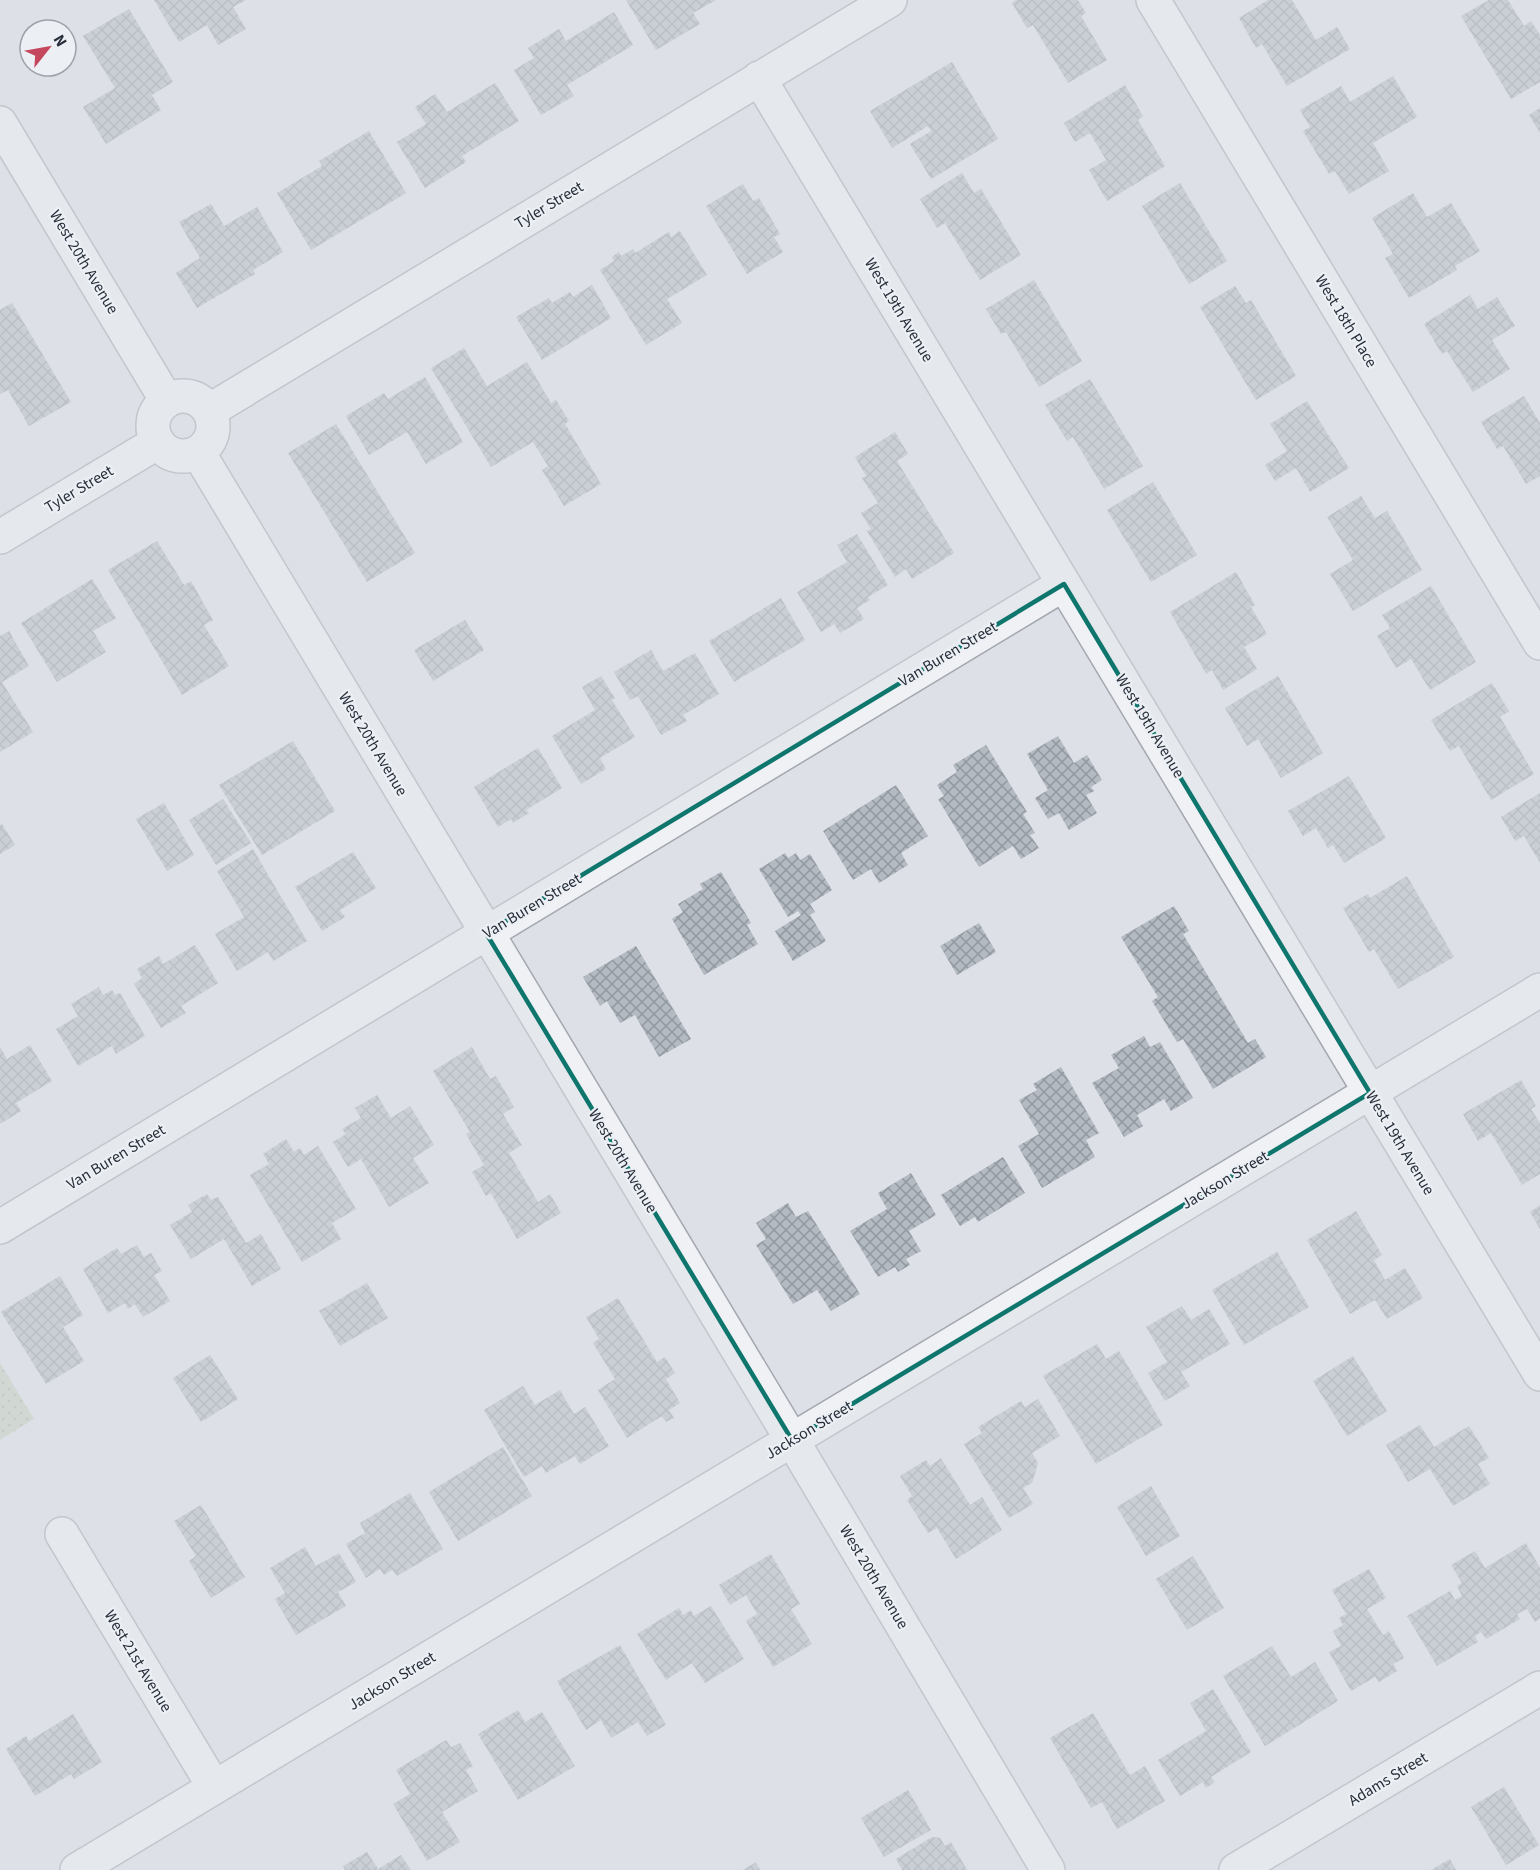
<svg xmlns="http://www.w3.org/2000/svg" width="1540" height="1870" viewBox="0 0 1540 1870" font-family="'Source Sans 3',sans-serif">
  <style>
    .grass { fill: url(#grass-dots) }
    .building { fill: url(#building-cross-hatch) }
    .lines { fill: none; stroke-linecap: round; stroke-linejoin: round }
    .minor-casing { stroke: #a3a7af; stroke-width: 36 }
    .minor { stroke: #eff1f4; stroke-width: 33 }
    .marked { fill: none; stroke: #0f766e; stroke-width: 4.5; stroke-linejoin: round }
    .labels { text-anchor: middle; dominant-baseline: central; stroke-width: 4.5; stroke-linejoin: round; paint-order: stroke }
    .street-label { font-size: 16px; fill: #272f3b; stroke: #eceff4 }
  </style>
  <defs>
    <pattern id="grass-dots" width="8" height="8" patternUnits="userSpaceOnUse" patternTransform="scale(1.5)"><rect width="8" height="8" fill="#c3cfbe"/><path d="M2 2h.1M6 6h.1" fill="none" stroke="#a8b2a4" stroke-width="1.8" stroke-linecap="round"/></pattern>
    <pattern id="building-cross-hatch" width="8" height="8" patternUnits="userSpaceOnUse" patternTransform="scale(1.5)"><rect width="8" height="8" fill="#b4bac2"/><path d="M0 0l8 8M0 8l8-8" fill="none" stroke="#92989f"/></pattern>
  </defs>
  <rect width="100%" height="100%" fill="#dde0e6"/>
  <!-- grass -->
  <path class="grass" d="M0 1363 34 1419 0 1440Z"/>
  <!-- building -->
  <path class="building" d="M154 0H246L233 7 246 29 218 45 207 25 179 42Z
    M626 0H716L693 13 700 24 656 50Z
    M1016 0H1078L1086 13 1081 16 1107 60 1068 83 1033 25 1027 28 1012 3Z
    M1268 0H1292L1316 40 1337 27 1350 49 1287 86 1262 44 1256 48 1239 18Z
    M1489 0H1508L1524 26 1531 21 1540 35V82L1511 99 1461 16Z
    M129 9 173 82 152 95 161 110 106 144 83 107 115 88 83 36Z
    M614 12 633 45 567 85 574 96 541 115 514 70 534 58 528 48 559 29 566 41Z
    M952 62 998 139 931 179 910 144 931 131 928 126 892 148 870 111Z
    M1393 76 1417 117 1373 143 1389 171 1349 194 1335 171 1329 174 1303 131 1310 127 1300 110 1341 86 1350 102Z
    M495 83 519 121 462 156 466 162 425 188 397 142 426 124 415 107 435 94 447 112Z
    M1125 85 1143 116 1138 120 1165 166 1107 201 1089 170 1106 160 1090 133 1075 142 1064 123Z
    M1540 108V133L1529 115Z
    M369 131 406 193 311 250 277 193 322 166 319 161Z
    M962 173 974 193 981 189 1021 255 980 280 945 223 937 228 920 199Z
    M1180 183 1227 261 1189 284 1142 206Z
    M743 184 753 201 759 198 780 234 774 237 783 252 747 274 706 206Z
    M1413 193 1427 217 1451 203 1480 251 1455 266 1457 270 1409 298 1385 258 1393 254 1372 218Z
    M211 204 224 226 257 207 283 252 253 270 255 274 197 308 176 273 200 258 179 222Z
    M680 231 707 275 667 299 682 323 646 345 600 270 614 261 612 257 619 252 621 256 633 249 635 253 669 232 671 237Z
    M1034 280 1082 361 1039 387 1006 332 1001 334 986 309Z
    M592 285 611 318 542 360 516 317 549 298 552 303 570 292 573 297Z
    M1235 286 1246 303 1251 300 1296 376 1256 400 1200 307Z
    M1470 295 1478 309 1497 297 1515 326 1492 340 1510 369 1473 392 1447 351 1442 354 1424 324Z
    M12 303 71 402 29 426 8 390 0 394V310Z
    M464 348 487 386 527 362 551 403 556 400 569 421 565 424 601 484 564 506 542 470 548 466 533 442 491 467 431 368Z
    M425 377 463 442 426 464 407 432 369 455 346 416 384 393 388 399Z
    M1090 379 1143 466 1104 489 1073 437 1067 441 1045 405Z
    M1524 396 1540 423V476L1526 484 1503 446 1497 449 1481 422Z
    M1307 401 1349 468 1310 492 1296 468 1275 481 1265 465 1287 451 1270 424Z
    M336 424 415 553 367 582 288 453Z
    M895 432 908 454 897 461 954 553 912 579 906 569 895 577 867 531 871 529 861 513 878 503 862 478 866 476 855 457Z
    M1153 482 1197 555 1151 582 1107 510Z
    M1361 496 1375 518 1387 511 1422 570 1353 611 1330 574 1353 560 1327 517Z
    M857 534 888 585 868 597 870 600 857 608 864 619 840 633 834 624 821 632 797 592 847 562 837 545Z
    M157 541 184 585 191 581 213 620 204 625 229 666 182 695 108 570Z
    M1236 572 1255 605 1251 607 1267 634 1244 647 1257 669 1223 690 1212 670 1206 674 1170 612Z
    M92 579 116 618 93 631 106 652 57 682 21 623Z
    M1431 586 1476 662 1430 690 1411 659 1396 668 1377 636 1390 628 1382 615Z
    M781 598 805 640 734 682 709 641Z
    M465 620 484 650 433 681 414 650Z
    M9 631 29 666 2 682 33 732 0 752V636Z
    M651 650 663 671 695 653 719 694 683 715 687 721 661 735 638 696 630 700 614 672Z
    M601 676 615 698 612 700 635 737 600 758 606 769 581 784 552 736 595 710 582 687Z
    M1278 676 1323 753 1281 778 1258 739 1247 746 1225 708Z
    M1492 683 1509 711 1500 717 1534 774 1491 800 1459 746 1450 751 1431 720Z
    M1058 736 1074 763 1087 755 1102 780 1091 787 1094 791 1086 795 1097 813 1069 830 1059 813 1048 819 1035 798 1048 790 1027 754Z
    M293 741 335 811 262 855 219 785Z
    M986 745 1027 812 1023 814 1035 833 1030 835 1039 848 1021 859 1013 846 979 867 938 799 944 796 937 785 957 772 953 765Z
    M538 748 562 788 526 810 529 813 513 823 511 819 498 827 474 787Z
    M1349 776 1386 838 1344 863 1333 845 1328 848 1316 828 1303 836 1288 811Z
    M896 785 928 836 901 853 908 865 879 883 871 869 853 880 823 831Z
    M1540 793V863L1524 836 1515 841 1501 817Z
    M223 799 251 843 216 865 189 820Z
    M164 803 194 855 167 871 136 819Z
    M2 824 15 845 0 854V825Z
    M253 849 307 941 273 961 268 952 237 971 215 934 244 917 217 871Z
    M353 852 376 888 340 910 345 917 322 931 295 887Z
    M785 853 788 858 796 853 800 860 810 854 832 890 810 904 815 912 810 915 826 941 793 961 775 931 801 915 798 911 788 917 759 869Z
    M721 872 751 923 747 925 758 944 704 975 672 919 683 912 678 904 703 889 700 884Z
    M1407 876 1454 957 1398 989 1374 949 1369 952 1343 908 1368 894 1370 898Z
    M1174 906 1189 931 1183 934 1248 1043 1255 1039 1266 1057 1213 1089 1183 1039 1177 1042 1152 1001 1158 997 1121 937Z
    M979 923 996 952 957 975 940 946Z
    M195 945 218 983 181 1006 186 1013 161 1028 134 984 142 978 137 969 159 956 163 964Z
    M636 946 691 1039 659 1057 635 1015 620 1023 607 1001 600 1006 583 977Z
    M99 987 103 995 112 990 115 995 120 993 145 1036 116 1054 112 1046 78 1066 56 1029 78 1016 71 1004Z
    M1144 1036 1150 1047 1160 1042 1193 1098 1171 1111 1164 1099 1137 1115 1143 1126 1124 1137 1092 1083 1119 1068 1111 1055Z
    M30 1045 52 1081 16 1103 21 1111 0 1124V1047L7 1059Z
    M472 1047 490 1079 496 1076 514 1107 503 1114 522 1145 509 1153 538 1202 550 1194 561 1213 517 1239 491 1193 486 1196 472 1172 484 1165 466 1134 470 1132 433 1071Z
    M1061 1067 1099 1133 1086 1140 1095 1157 1042 1188 1018 1146 1039 1134 1019 1100 1037 1090 1033 1084Z
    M1521 1080 1536 1106 1531 1109 1540 1123V1174L1522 1185 1491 1133 1478 1141 1463 1114Z
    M377 1095 391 1118 410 1106 434 1145 413 1158 429 1183 389 1207 361 1159 348 1167 333 1142 346 1134 342 1129 361 1118 355 1108Z
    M286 1139 294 1152 300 1148 304 1155 318 1146 356 1209 332 1223 341 1239 302 1262 250 1175 269 1164 263 1154Z
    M1003 1157 1025 1193 978 1222 975 1217 960 1226 941 1195Z
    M911 1173 936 1215 909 1231 921 1251 906 1259 910 1265 898 1272 895 1267 878 1277 850 1231 887 1209 878 1193Z
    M207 1194 211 1200 218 1197 246 1243 261 1234 281 1269 252 1286 224 1239 191 1259 170 1225 192 1212 188 1205Z
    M788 1203 796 1217 808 1211 860 1294 831 1311 817 1290 793 1304 756 1245 766 1239 756 1223Z
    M1540 1205V1229L1530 1212Z
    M1356 1211 1382 1255 1374 1260 1385 1280 1405 1268 1423 1298 1387 1319 1375 1300 1350 1314 1307 1240Z
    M137 1245 144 1257 151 1253 162 1271 154 1275 170 1301 143 1317 135 1304 128 1309 125 1303 108 1313 83 1269 117 1248 121 1254Z
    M1277 1252 1309 1307 1244 1345 1212 1290Z
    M60 1276 83 1315 63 1327 84 1361 46 1384 1 1312Z
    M367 1283 388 1318 340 1346 319 1311Z
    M618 1298 657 1362 665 1357 675 1373 666 1379 680 1403 669 1410 674 1418 666 1422 662 1416 627 1438 598 1390 615 1379 593 1343 599 1339 586 1317Z
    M1182 1306 1191 1320 1209 1309 1230 1344 1181 1372 1190 1386 1165 1401 1148 1373 1167 1362 1146 1327Z
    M1097 1344 1106 1359 1119 1351 1163 1425 1096 1464 1043 1376Z
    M210 1355 238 1399 201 1422 173 1378Z
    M1353 1356 1387 1411 1347 1436 1313 1381Z
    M523 1386 535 1405 560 1390 574 1414 585 1407 609 1446 580 1464 575 1456 546 1473 542 1466 524 1477 484 1410Z
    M1038 1399 1060 1436 1032 1453 1038 1463 1032 1483 1023 1488 1033 1504 1009 1518 964 1444 982 1433 978 1427 1021 1401 1025 1407Z
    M1420 1425 1434 1447 1469 1426 1489 1458 1478 1464 1490 1484 1453 1506 1430 1469 1408 1482 1386 1445Z
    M503 1447 532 1496 458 1541 429 1492Z
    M941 1458 970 1505 982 1497 1002 1530 956 1559 937 1528 928 1533 907 1500 912 1496 900 1476 926 1460 930 1466Z
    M1151 1486 1180 1536 1146 1556 1117 1507Z
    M410 1493 443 1549 397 1576 392 1570 384 1575 380 1569 366 1578 346 1544 365 1533 360 1523Z
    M201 1505 245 1577 211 1598 189 1561 196 1556 174 1521Z
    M1526 1543 1540 1568V1618L1535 1622 1527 1609 1517 1614 1520 1619 1486 1639 1481 1632 1475 1636 1478 1642 1437 1666 1407 1616 1450 1591 1455 1600 1462 1596 1457 1586 1462 1583 1451 1565 1475 1551 1485 1568Z
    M305 1547 316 1566 339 1553 356 1582 338 1592 346 1606 296 1635 275 1599 285 1593 270 1568Z
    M771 1554 800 1604 791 1609 812 1644 773 1667 746 1621 757 1614 746 1595 730 1605 719 1585Z
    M1193 1556 1224 1608 1187 1630 1156 1579Z
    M1369 1569 1386 1598 1367 1609 1383 1635 1389 1631 1404 1658 1393 1664 1397 1671 1379 1682 1375 1677 1351 1691 1329 1652 1341 1646 1333 1631 1343 1625 1339 1618 1346 1614 1332 1590Z
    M711 1606 744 1659 705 1683 692 1663 666 1680 637 1634 679 1608 683 1615 691 1610 694 1616Z
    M620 1645 666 1725 647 1736 638 1722 611 1738 601 1720 586 1730 557 1681Z
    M1272 1646 1291 1677 1315 1662 1338 1701 1265 1746 1223 1676Z
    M1213 1689 1251 1752 1211 1777 1215 1782 1206 1788 1203 1782 1180 1796 1158 1760 1206 1731 1190 1703Z
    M518 1710 525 1722 542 1712 575 1766 518 1800 478 1734Z
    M1093 1713 1130 1775 1145 1766 1165 1801 1117 1829 1102 1802 1091 1808 1050 1738Z
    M73 1714 102 1762 74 1779 71 1774 35 1796 6 1749 26 1736 29 1741Z
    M446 1740 451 1747 460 1743 473 1766 466 1770 478 1791 442 1812 460 1842 427 1861 393 1804 410 1794 396 1770Z
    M1504 1787 1539 1845 1506 1865 1471 1807Z
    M908 1790 931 1830 884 1857 861 1818Z
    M932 1837 940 1838 945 1846 951 1842 967 1870H902L896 1859Z
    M367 1852 378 1869 401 1855 411 1870H345L343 1866Z
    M1450 1859 1456 1870H1431Z
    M756 1862 760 1870H743Z"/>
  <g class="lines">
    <defs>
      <path id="minor" d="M1153 0 1540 643
        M759 78 1540 1374
        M0 123 167 401
        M153 426a30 30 0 1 1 60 0a30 30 0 1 1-60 0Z
        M209 411 890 0
        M198 452 792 1440 1048 1870
        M0 537 158 442
        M0 1227 1064 584
        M62 1534 214 1787
        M77 1870 1540 990
        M1236 1870 1540 1688"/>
    </defs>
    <!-- minor casing -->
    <use href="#minor" class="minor-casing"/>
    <!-- minor -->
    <use href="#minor" class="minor"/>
  </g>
  <!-- marked area -->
  <path d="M0 0H1540V1870H0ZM1064 584 1370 1093 792 1440 486 933Z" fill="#dde0e6" fill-opacity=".55" fill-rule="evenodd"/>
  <path class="marked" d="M1064 584 1370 1093 792 1440 486 933Z"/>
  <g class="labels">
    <!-- street labels -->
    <g class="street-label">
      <text transform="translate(549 205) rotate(-31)">Tyler Street</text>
      <text transform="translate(84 262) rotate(59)">West 20th Avenue</text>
      <text transform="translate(899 310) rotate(59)">West 19th Avenue</text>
      <text transform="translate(1346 321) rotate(59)">West 18th Place</text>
      <text transform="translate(79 489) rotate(-31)">Tyler Street</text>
      <text transform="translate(948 654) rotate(-31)">Van Buren Street</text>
      <text transform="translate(1150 726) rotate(59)">West 19th Avenue</text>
      <text transform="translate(373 744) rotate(59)">West 20th Avenue</text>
      <text transform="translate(532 906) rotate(-31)">Van Buren Street</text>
      <text transform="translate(1400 1143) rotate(59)">West 19th Avenue</text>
      <text transform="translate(116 1157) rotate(-31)">Van Buren Street</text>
      <text transform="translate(623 1161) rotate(59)">West 20th Avenue</text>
      <text transform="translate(1225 1180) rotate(-31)">Jackson Street</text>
      <text transform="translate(809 1430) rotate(-31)">Jackson Street</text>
      <text transform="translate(874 1577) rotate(59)">West 20th Avenue</text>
      <text transform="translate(138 1661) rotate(59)">West 21st Avenue</text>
      <text transform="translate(392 1681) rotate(-31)">Jackson Street</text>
      <text transform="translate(1388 1779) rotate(-31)">Adams Street</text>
    </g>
  </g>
  <!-- north arrow -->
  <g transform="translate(48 48) rotate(59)"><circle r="28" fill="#eceff4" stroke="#9da2aa" stroke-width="1.5"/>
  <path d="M0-4.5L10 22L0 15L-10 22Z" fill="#c5475d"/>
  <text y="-9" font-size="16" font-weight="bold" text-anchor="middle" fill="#272f3b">N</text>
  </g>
</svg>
